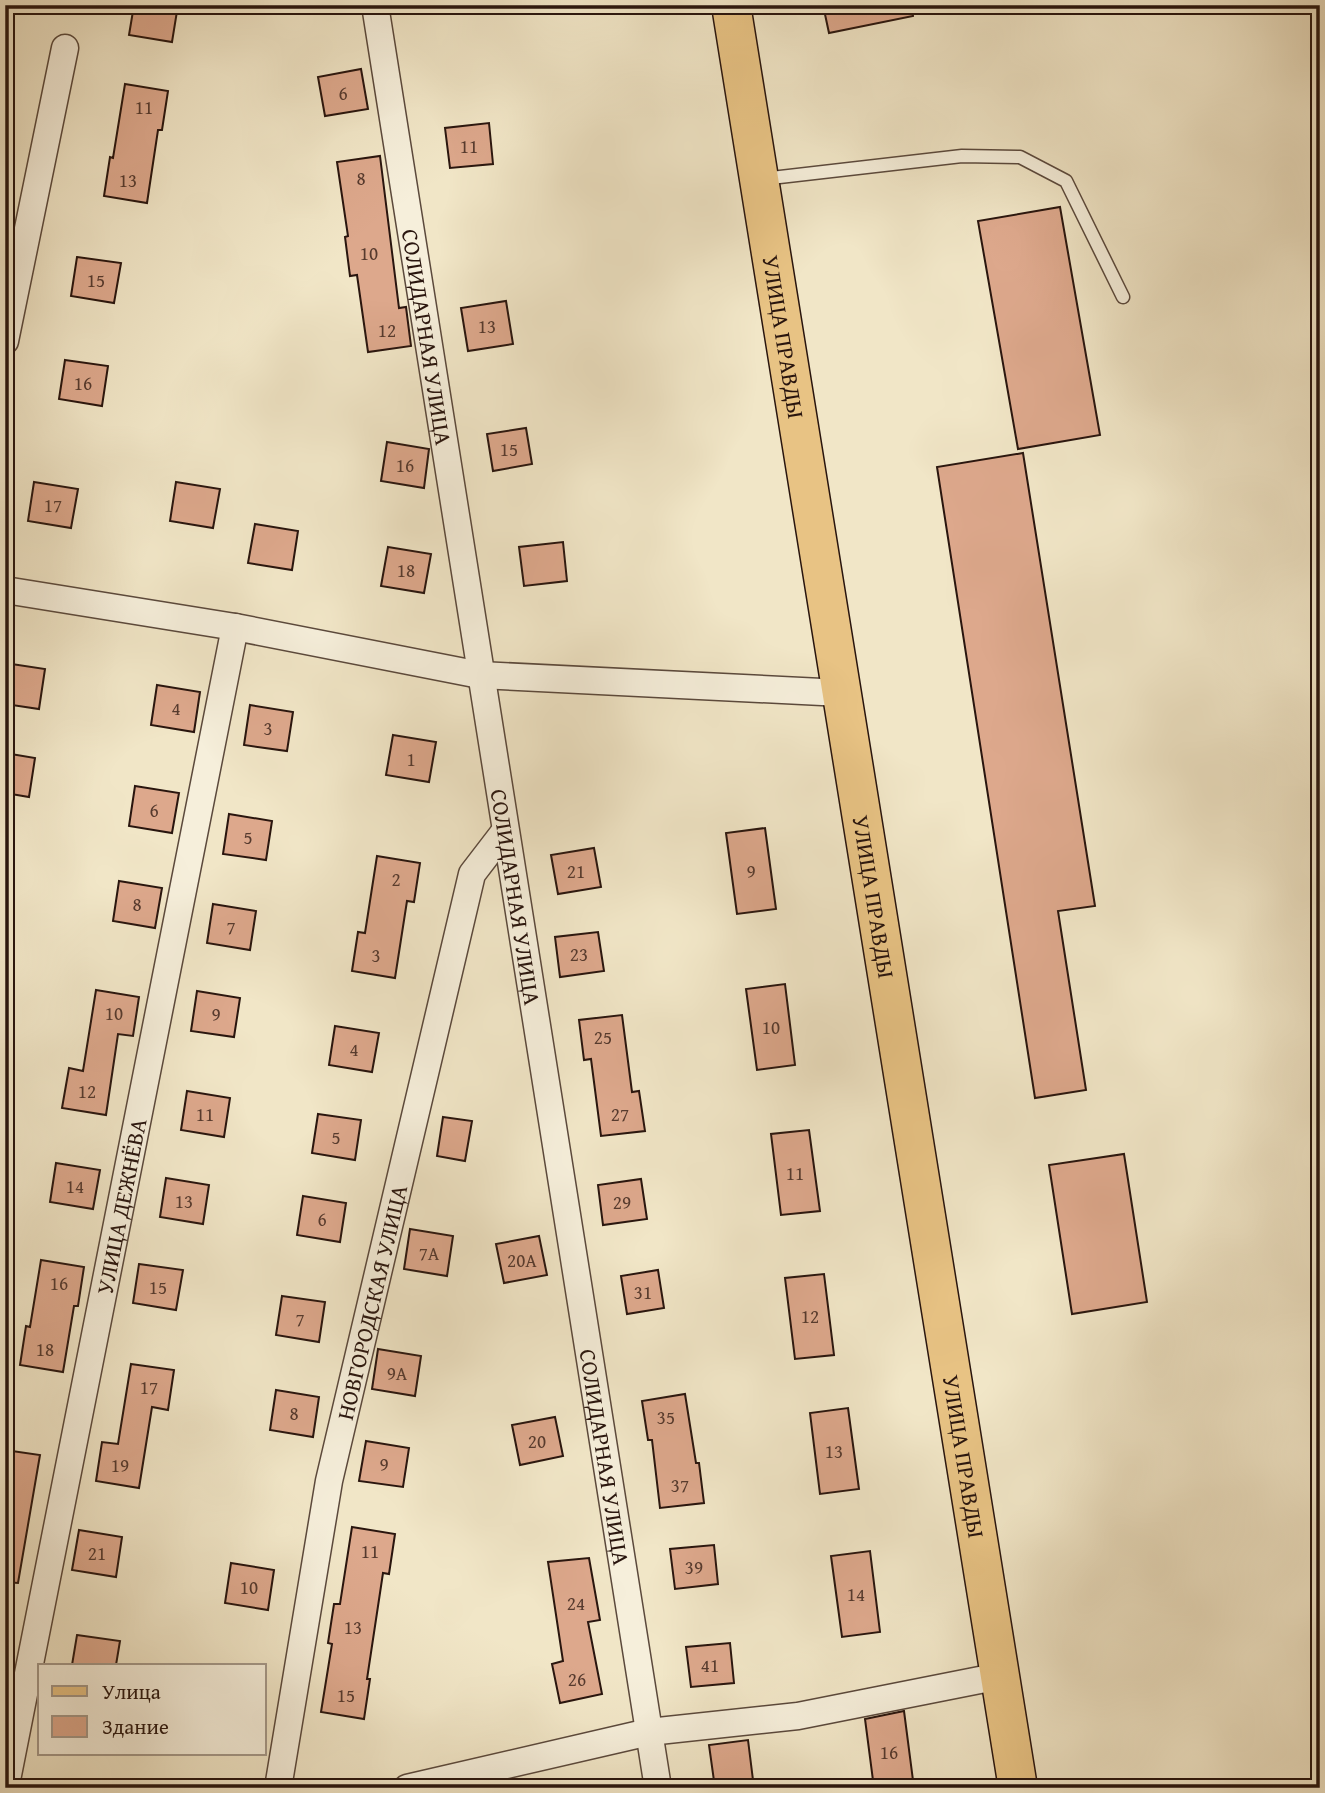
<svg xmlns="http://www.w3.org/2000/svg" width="1325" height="1793" viewBox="0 0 1325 1793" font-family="'Gentium Book Plus',serif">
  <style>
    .building { fill: #dda88c; stroke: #29150e; stroke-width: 2 }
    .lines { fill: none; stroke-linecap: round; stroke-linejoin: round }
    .lane-casing { stroke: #5b493c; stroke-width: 15 }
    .street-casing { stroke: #5b493c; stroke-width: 29 }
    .primary-casing { stroke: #29150e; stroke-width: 41 }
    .lane { stroke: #f6efdb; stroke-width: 12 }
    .street { stroke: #f6efdb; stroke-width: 26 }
    .primary { stroke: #e8c384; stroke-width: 38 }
    .labels { text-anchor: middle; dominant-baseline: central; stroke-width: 7; stroke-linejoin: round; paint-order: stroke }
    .number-label { font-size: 19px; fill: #563a2e }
    .street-label { font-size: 23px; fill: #29150e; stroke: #f6efdb }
  </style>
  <rect width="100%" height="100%" fill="#f1e6c7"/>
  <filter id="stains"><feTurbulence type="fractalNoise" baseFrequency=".00286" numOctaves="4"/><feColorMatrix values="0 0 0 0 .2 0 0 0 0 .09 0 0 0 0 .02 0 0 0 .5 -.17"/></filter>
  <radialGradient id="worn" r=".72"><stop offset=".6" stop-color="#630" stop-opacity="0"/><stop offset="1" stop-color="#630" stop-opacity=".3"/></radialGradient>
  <!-- building -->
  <path class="building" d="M134 5H178L172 42 129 35Z
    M823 5H912L913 16 829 33Z
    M361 69 368 109 325 116 318 77Z
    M125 84 168 91 162 130H158L147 203 104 196 110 157 113 158Z
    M489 123 493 164 450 168 445 128Z
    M380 156 399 308 406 307 411 346 368 352 357 275 350 276 345 237 348 236 337 162Z
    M1060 207 1100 435 1018 449 978 221Z
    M77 257 121 263 114 303 71 296Z
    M506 301 513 344 468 351 461 308Z
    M65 360 108 366 102 406 59 399Z
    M526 428 532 464 493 471 487 434Z
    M387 442 429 449 424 488 381 481Z
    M1023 453 1095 906 1058 911 1086 1090 1035 1098 937 467Z
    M34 482 78 489 71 528 28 521Z
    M176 482 220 489 213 528 170 521Z
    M255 524 298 531 292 570 248 563Z
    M563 542 567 581 524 586 519 547Z
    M388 547 431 554 424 593 381 586Z
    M5 663 45 669 39 709 5 704Z
    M157 685 200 692 194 732 151 725Z
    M250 705 293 712 287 751 244 745Z
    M393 735 436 742 429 782 386 775Z
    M5 753 35 758 29 797 5 793Z
    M135 786 179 793 172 833 129 826Z
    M229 814 272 821 266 860 223 854Z
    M765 828 776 909 737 914 726 833Z
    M594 848 601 887 558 894 551 855Z
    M377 856 420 863 414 902 407 901 395 978 352 971 358 932 365 933Z
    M119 881 162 888 155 928 113 921Z
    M213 904 256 911 250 950 207 943Z
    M598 932 604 971 560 977 555 937Z
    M785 984 795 1065 757 1070 746 989Z
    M96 990 139 997 133 1036 118 1034 106 1115 62 1108 69 1068 83 1071Z
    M197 991 240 998 234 1037 191 1031Z
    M622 1015 632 1092 639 1091 645 1131 601 1136 591 1059 584 1060 579 1020Z
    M335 1026 379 1033 372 1072 329 1065Z
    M187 1091 230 1098 224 1137 181 1130Z
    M318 1114 361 1120 355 1160 312 1153Z
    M443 1117 472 1121 465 1161 437 1156Z
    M809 1130 820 1211 781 1215 771 1134Z
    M1124 1154 1147 1302 1072 1314 1049 1165Z
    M56 1163 100 1170 93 1209 50 1202Z
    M166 1178 209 1185 203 1224 160 1217Z
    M641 1179 647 1219 603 1225 598 1185Z
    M303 1196 346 1203 340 1242 297 1235Z
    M410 1229 453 1236 447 1276 404 1269Z
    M539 1236 547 1275 504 1283 496 1244Z
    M41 1260 84 1267 78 1306H74L63 1372 20 1365 26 1326 30 1327Z
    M139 1264 183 1270 176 1310 133 1303Z
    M658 1270 664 1308 627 1314 621 1276Z
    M824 1274 834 1355 795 1359 785 1278Z
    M282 1296 325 1302 319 1342 276 1335Z
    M378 1349 421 1356 415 1396 372 1389Z
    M131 1364 174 1370 168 1410 152 1407 139 1488 96 1481 102 1442 118 1444Z
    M276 1390 319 1397 313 1437 270 1430Z
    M685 1394 696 1463H699L704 1503 660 1508 652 1440H648L642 1401Z
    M848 1408 859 1489 820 1494 810 1413Z
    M555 1417 563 1456 520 1465 512 1425Z
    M366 1441 409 1448 403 1487 359 1481Z
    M5 1450 40 1455 18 1583 5 1582Z
    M352 1527 395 1534 389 1574 383 1573 367 1679H370L364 1719 321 1712 332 1644 328 1643 334 1604H340Z
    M79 1530 122 1537 116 1577 72 1570Z
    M714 1545 718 1584 675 1589 670 1549Z
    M870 1551 880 1632 842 1637 831 1556Z
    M589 1558 600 1620 588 1622 602 1694 560 1703 552 1664 563 1661 548 1562Z
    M231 1563 274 1570 268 1610 225 1603Z
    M77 1635 120 1641 116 1665H72Z
    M730 1643 734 1683 691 1687 686 1647Z
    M904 1711 914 1788H874L865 1719Z
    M748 1740 754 1788H715L709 1745Z"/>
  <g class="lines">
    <defs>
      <path id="lane" d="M762 179 962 156 1020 157 1066 181 1123 297"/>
      <g id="street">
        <path id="s1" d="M375 5 658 1788"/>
        <path d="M5 341 65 48"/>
        <path d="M5 590 235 627 480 675 842 693"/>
        <path id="s2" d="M6 1785 235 627"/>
        <path id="s3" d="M278 1788 329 1481 472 874 505 831"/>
        <path d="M407 1788 649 1732 798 1716 1000 1676"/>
      </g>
      <g id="primary">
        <path id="s4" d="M731 5 1018 1788"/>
      </g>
    </defs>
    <!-- lane casing -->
    <use href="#lane" class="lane-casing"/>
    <!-- street casing -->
    <use href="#street" class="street-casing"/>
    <!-- primary casing -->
    <use href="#primary" class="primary-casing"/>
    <!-- lane -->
    <use href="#lane" class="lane"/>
    <!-- street -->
    <use href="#street" class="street"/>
    <!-- primary -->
    <use href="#primary" class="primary"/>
  </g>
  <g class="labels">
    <!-- number labels -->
    <g class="number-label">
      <text x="343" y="93">6</text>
      <text x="144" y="107">11</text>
      <text x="469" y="146">11</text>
      <text x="361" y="178">8</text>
      <text x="128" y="180">13</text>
      <text x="369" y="253">10</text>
      <text x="96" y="280">15</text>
      <text x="487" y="326">13</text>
      <text x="387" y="330">12</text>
      <text x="83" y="383">16</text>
      <text x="509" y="449">15</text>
      <text x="405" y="465">16</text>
      <text x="53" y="505">17</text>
      <text x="406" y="570">18</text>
      <text x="176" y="708">4</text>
      <text x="268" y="728">3</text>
      <text x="411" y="759">1</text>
      <text x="154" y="810">6</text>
      <text x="248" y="837">5</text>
      <text x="576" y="871">21</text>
      <text x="751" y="871">9</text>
      <text x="396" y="879">2</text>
      <text x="137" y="904">8</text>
      <text x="231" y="927">7</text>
      <text x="579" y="954">23</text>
      <text x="376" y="955">3</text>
      <text x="114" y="1013">10</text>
      <text x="216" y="1014">9</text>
      <text x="771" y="1027">10</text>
      <text x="603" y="1037">25</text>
      <text x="354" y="1049">4</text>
      <text x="87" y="1091">12</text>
      <text x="205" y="1114">11</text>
      <text x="620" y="1114">27</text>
      <text x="336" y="1137">5</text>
      <text x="795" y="1173">11</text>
      <text x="75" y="1186">14</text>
      <text x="184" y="1201">13</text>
      <text x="622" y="1202">29</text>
      <text x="322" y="1219">6</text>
      <text x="429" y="1253">7А</text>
      <text x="522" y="1260">20А</text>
      <text x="59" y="1283">16</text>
      <text x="158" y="1287">15</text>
      <text x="643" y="1292">31</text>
      <text x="810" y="1316">12</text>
      <text x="300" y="1319">7</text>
      <text x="45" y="1349">18</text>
      <text x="397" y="1373">9А</text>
      <text x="149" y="1387">17</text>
      <text x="294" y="1413">8</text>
      <text x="666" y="1417">35</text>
      <text x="537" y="1441">20</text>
      <text x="834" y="1451">13</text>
      <text x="384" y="1464">9</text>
      <text x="120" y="1465">19</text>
      <text x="680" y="1485">37</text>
      <text x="370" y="1551">11</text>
      <text x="97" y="1553">21</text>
      <text x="694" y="1567">39</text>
      <text x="249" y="1587">10</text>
      <text x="856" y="1594">14</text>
      <text x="576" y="1603">24</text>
      <text x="353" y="1627">13</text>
      <text x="710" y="1665">41</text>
      <text x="577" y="1679">26</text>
      <text x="346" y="1695">15</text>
      <text x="889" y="1752">16</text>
    </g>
    <!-- street labels -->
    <g class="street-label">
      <text stroke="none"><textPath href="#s1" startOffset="336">СОЛИДАРНАЯ УЛИЦА</textPath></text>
      <text stroke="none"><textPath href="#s4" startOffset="336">УЛИЦА ПРАВДЫ</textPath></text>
      <text stroke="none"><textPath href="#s4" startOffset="903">УЛИЦА ПРАВДЫ</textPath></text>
      <text stroke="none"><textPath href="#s1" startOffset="903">СОЛИДАРНАЯ УЛИЦА</textPath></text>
      <text stroke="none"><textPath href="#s2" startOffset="590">УЛИЦА ДЕЖНЁВА</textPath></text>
      <text stroke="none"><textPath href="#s3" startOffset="495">НОВГОРОДСКАЯ УЛИЦА</textPath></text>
      <text stroke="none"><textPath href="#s4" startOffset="1470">УЛИЦА ПРАВДЫ</textPath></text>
      <text stroke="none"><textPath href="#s1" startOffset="1470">СОЛИДАРНАЯ УЛИЦА</textPath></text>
    </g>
  </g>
  <!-- margin -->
  <rect width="1325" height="1793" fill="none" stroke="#f1e6c7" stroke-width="28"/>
  <rect x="7" y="7" width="1311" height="1779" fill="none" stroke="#29150e" stroke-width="3.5"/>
  <rect x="14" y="14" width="1297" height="1765" fill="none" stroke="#29150e" stroke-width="2"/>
  <!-- legend -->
  <rect x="38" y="1664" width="228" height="91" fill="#f6efdb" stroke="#a49889" stroke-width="2"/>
  <rect x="52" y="1686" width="35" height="10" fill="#e8c384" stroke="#a49889" stroke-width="2"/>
  <text x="102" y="1699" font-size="21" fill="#29150e">Улица</text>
  <rect x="52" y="1716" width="35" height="21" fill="#dda88c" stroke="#a49889" stroke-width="2"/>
  <text x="102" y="1734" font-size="21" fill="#29150e">Здание</text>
  <rect width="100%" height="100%" filter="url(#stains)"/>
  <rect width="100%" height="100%" fill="url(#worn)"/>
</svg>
